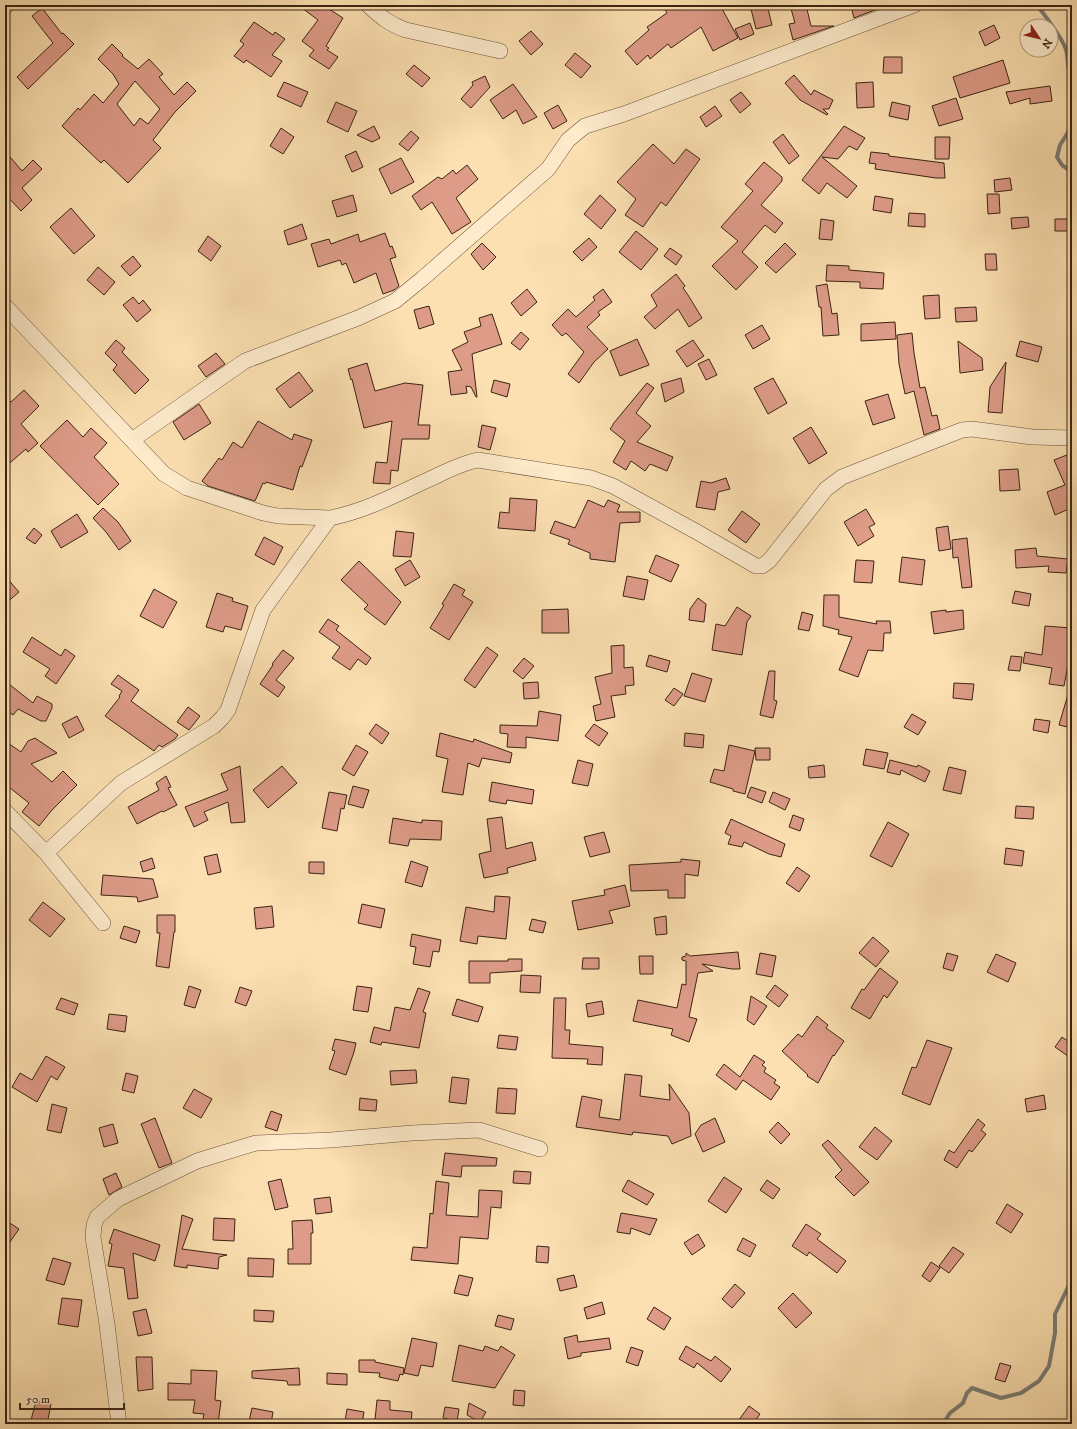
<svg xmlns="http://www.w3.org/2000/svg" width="1077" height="1429" viewBox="0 0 1077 1429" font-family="'IM FELL DW Pica',serif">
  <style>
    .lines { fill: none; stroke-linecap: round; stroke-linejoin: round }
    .stream { stroke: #7b7e76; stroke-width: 4 }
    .building { fill: #dd9b88; stroke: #3b2413; fill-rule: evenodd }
    .minor-casing { stroke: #6b533a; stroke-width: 16 }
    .minor { stroke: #fdebcc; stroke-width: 15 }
  </style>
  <rect width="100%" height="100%" fill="#fce0b1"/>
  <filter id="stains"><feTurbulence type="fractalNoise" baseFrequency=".005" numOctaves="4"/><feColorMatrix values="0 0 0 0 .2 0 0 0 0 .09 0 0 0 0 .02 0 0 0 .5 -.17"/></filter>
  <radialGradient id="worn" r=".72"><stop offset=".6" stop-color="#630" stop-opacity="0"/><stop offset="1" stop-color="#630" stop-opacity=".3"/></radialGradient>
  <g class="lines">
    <!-- stream -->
    <path class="stream" d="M1037 5C1045 16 1063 38 1066 50 1069 60 1066 69 1072 77
      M1072 126 1060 145 1057 157 1062 165 1072 172
      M943 1424 950 1413 963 1403 967 1393 972 1388 1001 1398 1021 1393 1039 1381 1049 1366 1055 1333V1314L1072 1279"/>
  </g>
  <!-- building -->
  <path class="building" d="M298 5H323L343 18 326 46 329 48 327 50 338 57 329 69 309 56 314 50 302 41 318 20Z
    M662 5H720L738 38 713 51 701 27 671 48 668 44 650 59 648 55 637 65 625 51 649 30 647 27 667 13Z
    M767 5 772 25 756 29 751 9Z
    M790 5H806L811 26H834L793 40 789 24 795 23Z
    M869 5H876L877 9 854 18 852 10Z
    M42 8 62 34 63 33 74 44 28 89 17 77 53 43 32 16Z
    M254 22 273 35 275 32 285 39 272 55 282 61 271 77 246 60 244 63 234 56 244 44 240 41Z
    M750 23 754 34 740 40 735 29Z
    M994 25 1000 38 985 46 979 32Z
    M531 31 543 44 531 55 519 41Z
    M112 44 123 55 122 56 138 69 149 59 163 74 159 77 174 95 187 82 196 91 175 112 153 140 161 148 128 183 104 160 101 163 62 126 78 108 80 110 94 94 103 103 119 84 113 74 98 59ZM135 81 160 109 148 124 140 118 134 126 117 104Z
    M575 53 591 66 581 78 565 65Z
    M884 57H902V73H883Z
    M1003 60 1010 83 960 98 953 77Z
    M414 65 430 78 422 87 406 74Z
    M794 75 811 95 814 90 833 100 829 109H823L828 114 827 115 800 100 785 83Z
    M485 76 490 87 471 108 461 99 473 85 472 82Z
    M284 82 308 92 301 107 277 96Z
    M873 82 874 107 857 108 856 83Z
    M513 84 537 117 523 124 516 110 503 119 490 100Z
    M1050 86 1052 101 1030 104V98L1010 104 1006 92Z
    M741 92 751 104 740 113 730 100Z
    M956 98 963 119 939 126 932 106Z
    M336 102 357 111 348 132 327 122Z
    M892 102 910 106 908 120 889 116Z
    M558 105 567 121 553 129 544 113Z
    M715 106 722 116 706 127 700 117Z
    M374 126 380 138 372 142 357 135Z
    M844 126 865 138 857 150 849 146 838 159 822 157 857 186 847 198 827 183 819 194 802 180Z
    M281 128 294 137 283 154 270 146Z
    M411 131 419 138 408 151 399 144Z
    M783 134 799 156 789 164 773 142Z
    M935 137H950L949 159H935Z
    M653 144 674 164 686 149 700 159 666 206 661 202 643 227 625 215 636 199 617 182Z
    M5 151 22 171 33 160 42 169 22 188 32 200 21 211 5 194Z
    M356 151 363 167 352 172 345 156Z
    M871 152 889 154V156L944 163 945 178H936L875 169 876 164 869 163Z
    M401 158 414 182 391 194 379 169Z
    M764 162 782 177V181L761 205 783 223 775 233 765 225 742 252 758 267 736 290 712 266 738 241 721 227 753 191 745 184Z
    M467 165 478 179 456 198 471 222 452 234 432 202 421 210 412 196 438 177 442 179 453 170 456 174Z
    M1010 178 1012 190 995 192 994 180Z
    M987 194H999L1000 213 988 214Z
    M353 195 357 211 337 217 332 201Z
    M600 195 616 210 601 229 584 214Z
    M875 196 893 199 891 213 873 210Z
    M71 208 95 236 74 254 50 227Z
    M909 213 925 214V227L908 226Z
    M1028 217 1029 227 1012 229 1011 218Z
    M821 219 834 221 832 240 819 239Z
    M1055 219H1070V231H1055Z
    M302 224 307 239 288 245 284 231Z
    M636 231 658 249 641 270 619 252Z
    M385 233 390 247 392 246 396 257 390 259 399 286 394 290 383 294 376 273 354 283 346 263 342 265 340 260 318 267 311 244 329 239 331 244 358 234 360 242Z
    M208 236 221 246 211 261 198 251Z
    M589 238 597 247 582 261 573 252Z
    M482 243 496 257 483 270 471 254Z
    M785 243 796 254 776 273 765 263Z
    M670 248 682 256 676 265 664 256Z
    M985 254H996L997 270H986Z
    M133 256 141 266 130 276 121 266Z
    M827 265 849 266V270L884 273 883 289 860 288V282L826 281Z
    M98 267 115 282 104 295 87 280Z
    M676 274 685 286 683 288 688 295 702 318 689 327 678 309 655 329 644 317 657 306 651 295Z
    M827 284 832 314 837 313 839 335 823 336 821 307H819L816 286Z
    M527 289 537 302 521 316 511 303Z
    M603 289 612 302 598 312 600 315 587 327 608 349 594 362 579 383 568 374 584 352 566 333 562 336 552 325 568 309 576 317 595 300 593 297Z
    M939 295 940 318 925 319 923 296Z
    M133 297 139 304 143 300 151 310 137 322 123 305Z
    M429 306 434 324 419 329 414 310Z
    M976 307 977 321 956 322 955 308Z
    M492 314 502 344 472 354 477 397H476L471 387 466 386 467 393 451 395 448 372 462 370 452 350 468 342 464 332 481 326 479 318Z
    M895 322 896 339 861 341V324Z
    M762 325 770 339 753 349 745 335Z
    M521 332 529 339 520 350 511 343Z
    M912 333 914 353 920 388 925 387 932 416 937 415 940 429 924 435 914 391 905 394 899 364 897 335Z
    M637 339 649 365 620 376 610 351Z
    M116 340 125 348 122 352 149 380 135 394 113 370 117 365 105 353Z
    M693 340 704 356 687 367 676 351Z
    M958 341 982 358 983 370 960 373Z
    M1020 341 1042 347 1038 362 1016 356Z
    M216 353 225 364 206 377 198 366Z
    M709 359 717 375 706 380 698 364Z
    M1006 362 1002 413 988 412 990 387Z
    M367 363 375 391 405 383 423 385 418 425H430L429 439H402L398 471 391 470 390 484 373 483 376 462 387 463 392 421 364 428 352 379 351 380 348 369Z
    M299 372 313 391 290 408 276 389Z
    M681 378 684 392 665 402 661 384Z
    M773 378 787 403 768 414 754 388Z
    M494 380 510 384 507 397 491 392Z
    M647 383 654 388 636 413 651 426 637 442 673 457 667 471 650 464 645 471 631 461 626 470 613 462 625 441 610 429 613 425V424Z
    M24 390 39 406 21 424 38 443 28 452 26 449 5 467V396L11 402Z
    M888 394 895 418 873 425 865 401Z
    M199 404 211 423 184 440 173 422Z
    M67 420 83 437 91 428 107 443 94 457 119 484 98 505 40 446Z
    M258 421 292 440 294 434 312 440 302 467 300 466 293 490 266 482 265 484 263 483 255 501 208 486 202 481 219 458 222 460 233 442 242 448Z
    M482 425 496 428 490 450 478 447Z
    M811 427 827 453 809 464 793 438Z
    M1072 453V505L1067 506 1069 509 1055 515 1047 492 1065 485 1054 460Z
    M1018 469 1020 490 1000 491 999 470Z
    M726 478 730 489 718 492 715 510 696 507 701 481 711 483Z
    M510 498 537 500 535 531 498 528 500 512 509 513Z
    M588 500 604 507 608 500 620 505 617 512H640V522L620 523 615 562 590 559V553L568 544 570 540 550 533 555 521 575 528Z
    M103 508 118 522 131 541 119 550 106 532 93 518Z
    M866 509 875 524 869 527 874 536 858 546 844 522Z
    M742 511 760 524 746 543 728 530Z
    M77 514 88 532 61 548 51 531Z
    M948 526 951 549 939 551 936 528Z
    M34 528 42 535 35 544 26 538Z
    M396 531 414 533 411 557 393 556Z
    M264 537 283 547 274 565 255 555Z
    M967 538 972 587 962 588 958 557 953 558 952 540Z
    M1036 548 1037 556 1068 559 1066 573 1048 572 1049 566 1016 568 1015 550Z
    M656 555 679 565 671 582 649 572Z
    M902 557 925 560 922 585 899 582Z
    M410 560 420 577 405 586 395 569Z
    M856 560 874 561 872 583 854 582Z
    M359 561 401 602 385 625 364 609 368 605 341 580Z
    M5 576 19 592 5 604Z
    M627 576 648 580 644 600 623 596Z
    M454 584 465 590 462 595 473 602 449 640 430 628 444 605 442 604Z
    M154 589 177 602 163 628 140 616Z
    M1015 591 1031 594 1029 606 1012 603Z
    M217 593 233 598 232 601 248 606 241 630 225 626 223 632 206 627Z
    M824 595H839V617L877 624 876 621H890L891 633H884L883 651 868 650 858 677 839 670 852 637 838 634 839 630 823 626Z
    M698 598 706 604 704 622 689 620 690 609Z
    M737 607 751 616 747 622 742 655 712 650 716 624 725 626Z
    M568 609 569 633H542V610Z
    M946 610V612L963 610 964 629 934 634 931 612Z
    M802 612 813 615 809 631 798 629Z
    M328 619 339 626 336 630 371 658 366 665 358 659 350 670 332 658 340 647 319 632Z
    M1045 626 1072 628V644H1069V659L1064 686 1049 684 1052 668 1023 663 1025 652 1042 655Z
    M32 637 61 656 65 649 75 656 56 684 45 676 50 669 23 652Z
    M624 645V668L633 667 634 685 625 686 626 694 611 696 615 717 596 721 593 706 601 704 595 677 612 673 611 646Z
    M487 647 498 655 475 688 464 680Z
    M283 650 294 658 276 680 285 687 278 697 260 684 273 665 272 664Z
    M649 655 670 661 667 672 646 666Z
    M1011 656 1022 657 1020 671 1008 670Z
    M524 658 534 666 523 679 513 671Z
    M769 671H775L774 700 777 701 773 718 760 715Z
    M692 673 712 679 705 702 684 696Z
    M118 675 139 690 131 701 178 735 175 739 162 747 159 745 154 751 105 716 120 697 119 696 122 691 111 684Z
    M5 681 33 703 37 696 52 704V708L46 721H41L18 709 13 715 5 709Z
    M538 682 539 698 524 699 523 683Z
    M954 683 974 684 972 700 953 698Z
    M674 688 683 694 674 706 665 700Z
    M1069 691H1072V728L1059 725Z
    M188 707 200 716 189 730 177 722Z
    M539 711 561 715 558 741 526 737V748L507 747 508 734 500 733V725L537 726Z
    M912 714 926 722 918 735 904 727Z
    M77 716 84 730 69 738 62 724Z
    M1035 719 1050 721 1048 733 1033 730Z
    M376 724 389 733 382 744 369 734Z
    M594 724 608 733 599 746 585 736Z
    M440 733 473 742 474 739 512 753 510 763 482 758 479 767 468 763 463 795 442 792 448 759 436 756Z
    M685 733 704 735 703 748 684 746Z
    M35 738 57 753 31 764 52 782 63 771 77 785 52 810 39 826 22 812 29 803 5 784V741L21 752 28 741Z
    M356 745 368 752 354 776 342 769Z
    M729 745 755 751 745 794 733 791V789L710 782 714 769 724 771Z
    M755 748H770V760H756Z
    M866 749 888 753 884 769 863 765Z
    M578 760 593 764 588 786 572 783Z
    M890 760 917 767 918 765 930 771 925 782 901 770 900 775 887 772Z
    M824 765 825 777 809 778 808 767Z
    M240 766 245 822 231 823 228 802 204 812 208 820 194 827 185 807 228 790 221 774Z
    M282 766 297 783 268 808 253 790Z
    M949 767 966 771 961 794 943 790Z
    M166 776 171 787 168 788 177 805 163 812 162 811 137 824 128 807 159 790 156 783Z
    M492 782 534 790 532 804 507 800 506 804 489 801Z
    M353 786 369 790 363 808 348 804Z
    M751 787 766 792 762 803 747 797Z
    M329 792 347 795 344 809 341 808 337 831 322 828Z
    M773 792 790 799 785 810 769 802Z
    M1016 806 1034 807 1033 819 1015 818Z
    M793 815 804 819 800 831 789 827Z
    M502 817 506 849 532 842 536 860 507 868 508 873 484 878 479 854 491 851 487 819Z
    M393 818 422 823V820L442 821 441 840 410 839 408 846 389 843Z
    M731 819 785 844 781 857 769 854 744 842 742 847 728 844 731 836 725 833Z
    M888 822 909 834 892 867 870 856Z
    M604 832 610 852 590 857 584 837Z
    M1006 848 1024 851 1022 866 1004 864Z
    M217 854 221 872 208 875 204 857Z
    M152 858 155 868 143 872 140 862Z
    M681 859 700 861 698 876 685 874V898H668V890L631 891 629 865 681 862Z
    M411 861 428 867 422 887 405 882Z
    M309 862H324V874L309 873Z
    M797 867 810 876 799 892 786 883Z
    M103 875 153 879 158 897 138 902 137 897 101 895Z
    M625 885 630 906 609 911 613 923 578 930 572 901 605 895 604 890Z
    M495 896 510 897 506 939 478 936 477 944 460 941 466 907 494 912Z
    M43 902 65 919 50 937 29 920Z
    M362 904 385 909 381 928 358 923Z
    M272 906 274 927 256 929 254 908Z
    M157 915H175V932H174L169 968 156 966 160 933H157Z
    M666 916 667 934 656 935 654 918Z
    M532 919 546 922 543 933 529 930Z
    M124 926 140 931 136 943 120 938Z
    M412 934 441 940 439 952 433 951 430 967 413 964 416 947 410 946Z
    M873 937 889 951 876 967 859 953Z
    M738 952 740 969H732L702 964 713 971 698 973 689 1017 697 1019 689 1042 671 1035 673 1029 633 1021 638 1000 677 1008 682 984 686 985V961L682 960V957L686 956V953L690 956Z
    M760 953 776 956 772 977 756 974Z
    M947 953 958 956 953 971 943 968Z
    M996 954 1016 963 1008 982 987 972Z
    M639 956H653V974H640Z
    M583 958H599V969H582Z
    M508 959H522V971L490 973V983H469V961H508Z
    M880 968 898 982 887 998 884 995 870 1019 851 1008 862 989 864 990Z
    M521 975 541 976 540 993 520 992Z
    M775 985 788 995 779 1007 766 997Z
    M189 986 201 990 195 1008 184 1005Z
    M357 986 372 988 368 1012 353 1010Z
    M240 987 252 991 246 1006 235 1002Z
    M418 988 430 992 423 1012 426 1013 419 1048 382 1042 381 1045 370 1042 374 1027 390 1031 395 1007 410 1010Z
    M751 996 767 1006 754 1025 747 1020Z
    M61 998 78 1004 74 1015 56 1009Z
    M554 998H566L565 1030H570L569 1044 603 1047 602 1065 587 1064 588 1059 552 1058Z
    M457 999 483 1007 478 1022 452 1015Z
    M602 1001 604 1014 588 1017 586 1004Z
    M109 1014 127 1016 125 1032 107 1029Z
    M817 1016 828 1025 826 1028 844 1041 834 1056 833 1055 818 1083 807 1076 808 1075 782 1051 798 1034 802 1037Z
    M499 1035 518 1037 516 1050 497 1048Z
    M1062 1037 1072 1044V1059L1055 1047Z
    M335 1039 356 1043 354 1052 346 1075 329 1069 335 1051 332 1050Z
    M927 1040 952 1048 930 1105 902 1094 912 1067 916 1068Z
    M754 1055 765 1062 762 1065 766 1068 764 1072 776 1080 774 1083 780 1087 771 1100 743 1080 736 1090 716 1075 724 1064 740 1077Z
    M46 1056 65 1067 57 1080 51 1076 37 1102 12 1087 20 1073 32 1080Z
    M416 1070 417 1083 391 1085 390 1071Z
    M126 1073 138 1076 134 1093 122 1090Z
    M625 1074 642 1076 640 1096 670 1100 669 1084 689 1113 691 1136 672 1144 668 1136 633 1132 632 1135 576 1127 582 1096 602 1100 599 1117 620 1120Z
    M452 1077 469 1079 466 1104 449 1102Z
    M498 1088 517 1089 515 1114 496 1113Z
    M194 1089 212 1099 201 1118 183 1108Z
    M1044 1095 1046 1109 1027 1112 1025 1099Z
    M360 1098 377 1100 376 1111 359 1110Z
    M52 1104 67 1108 61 1133 47 1130Z
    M271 1111 282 1115 277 1131 265 1127Z
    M155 1118 172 1163 159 1168 141 1124Z
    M715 1118 725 1142 703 1152 695 1134 701 1125Z
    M978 1119 985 1125 981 1130 986 1134 972 1152 969 1150 957 1168 944 1160 949 1150 954 1153Z
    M778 1122 790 1134 781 1144 769 1132Z
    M113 1124 118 1143 104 1147 99 1128Z
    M875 1127 892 1141 877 1160 859 1147Z
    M828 1140 869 1182 854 1196 835 1177 842 1170 822 1145Z
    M445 1153 497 1158 496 1166H462L461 1177 442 1175Z
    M514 1171 531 1172 530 1184 513 1183Z
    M116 1173 122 1187 109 1195 103 1179Z
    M724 1177 742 1189 726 1213 708 1201Z
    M281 1179 288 1207 275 1210 268 1182Z
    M628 1180 654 1194 647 1205 622 1191Z
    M767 1180 780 1189 773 1199 760 1190Z
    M436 1181 449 1183 446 1215 478 1217 479 1190 502 1191 501 1208 491 1207 488 1239 460 1237 458 1264 411 1260 413 1247 427 1248 430 1213 433 1214Z
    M330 1197 332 1212 316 1214 314 1199Z
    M1007 1204 1023 1214 1011 1233 996 1223Z
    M621 1213 657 1219 650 1235 631 1228 630 1234 617 1232Z
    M182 1215 193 1219 182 1249 227 1255 219 1257 218 1269 187 1265V1268L174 1266Z
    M214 1218 235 1219 234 1241 213 1240Z
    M5 1220 19 1229 5 1249Z
    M312 1220 313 1233H311V1264H288V1249H293L292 1221Z
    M806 1224 821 1234 817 1239 846 1261 837 1273 809 1252 807 1256 792 1246Z
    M114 1229 160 1245 155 1261 133 1253 138 1298 128 1299 124 1268 108 1266 112 1244 109 1243Z
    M698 1234 705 1246 692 1255 684 1243Z
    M743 1238 756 1245 750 1257 737 1250Z
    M537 1246 549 1247 548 1263 536 1262Z
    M953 1247 964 1254 949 1273 939 1266Z
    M53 1258 71 1263 64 1285 46 1280Z
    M248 1258 274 1259 273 1277 248 1276Z
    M931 1262 940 1268 930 1282 922 1276Z
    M459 1275 473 1278 468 1296 454 1293Z
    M574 1275 577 1287 560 1291 557 1279Z
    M735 1284 745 1293 732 1308 722 1299Z
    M793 1293 812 1313 796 1328 778 1308Z
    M62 1298 82 1300 78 1327 58 1324Z
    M602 1302 605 1314 587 1319 584 1308Z
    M654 1307 671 1318 664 1330 647 1319Z
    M146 1309 152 1333 138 1336 133 1312Z
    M254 1310 274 1311 273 1322 254 1321Z
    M498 1315 514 1319 511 1330 495 1326Z
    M577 1335 578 1342 609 1338 611 1349 581 1353V1356L568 1359 564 1338Z
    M412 1338 437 1343 433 1367 421 1365 418 1376 404 1373Z
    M459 1345 483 1351 485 1346 498 1351 501 1346 515 1355 495 1388 452 1381Z
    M686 1346 711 1361 715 1356 731 1369 721 1382 697 1363 694 1368 679 1359Z
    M631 1347 643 1351 638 1366 626 1362Z
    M136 1357H152L153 1389 138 1391Z
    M359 1360H375V1362L404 1368 403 1375 400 1374 398 1381 379 1377 380 1373 359 1372Z
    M1000 1363 1011 1366 1005 1382 995 1379Z
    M299 1368 300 1385H288L287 1381 252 1378V1371Z
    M191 1370 217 1371 215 1400 221 1401 218 1424H202L204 1414 193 1413 195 1400H168V1383L191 1384Z
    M327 1373 347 1374V1385L327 1384Z
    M514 1390 525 1391 524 1406 513 1405Z
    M377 1400 390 1401V1410L412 1412 411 1424H398V1422L375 1420Z
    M36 1401 51 1404 47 1424H30Z
    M469 1403 486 1412 480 1422 467 1415Z
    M749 1406 760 1414 753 1424H736Z
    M445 1407 459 1409 457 1421 443 1418Z
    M252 1408 273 1412 271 1424 249 1421Z
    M347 1409 364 1412 362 1424H350V1422L345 1421Z"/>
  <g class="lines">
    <defs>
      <path id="minor" d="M368 5C381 17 389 24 406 30L500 51
        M5 7 7 5
        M5 306 164 474 187 488 263 513 278 516 330 518C366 511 399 493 432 478 447 471 462 463 478 460L591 478 613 486 697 532 756 566H762L769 561 826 489 842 477 962 430 972 429 1032 437 1072 438
        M132 440 245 361 358 318 395 301 422 279 548 169 568 140 585 126 624 114 914 5
        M5 811 46 853 103 923
        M46 853 121 783 214 726 222 718 228 710 263 610 330 518
        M119 1424 107 1324 93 1237 94 1225 97 1217 118 1199 197 1161 256 1143 331 1140 412 1133 479 1130 540 1149"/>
    </defs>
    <!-- minor casing -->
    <use href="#minor" class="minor-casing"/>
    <!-- minor -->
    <use href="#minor" class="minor"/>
  </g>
  <!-- margin -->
  <rect width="1077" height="1429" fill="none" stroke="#fce0b1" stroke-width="20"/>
  <rect x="6" y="6" width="1065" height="1417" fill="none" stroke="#3b2413" stroke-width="2"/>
  <rect x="10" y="10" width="1057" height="1409" fill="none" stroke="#3b2413"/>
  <!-- north arrow -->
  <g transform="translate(1039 38) rotate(125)"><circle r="19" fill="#fdebcc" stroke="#af9b82"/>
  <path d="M0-3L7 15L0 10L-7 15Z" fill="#8f2418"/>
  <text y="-6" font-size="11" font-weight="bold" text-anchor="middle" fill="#3b2413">N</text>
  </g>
  <!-- scale -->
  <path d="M20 1403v6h104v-6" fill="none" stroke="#3b2413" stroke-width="2"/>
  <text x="26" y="1403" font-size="12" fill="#3b2413" stroke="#fdebcc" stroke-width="3" paint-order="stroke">50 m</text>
  <rect width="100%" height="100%" filter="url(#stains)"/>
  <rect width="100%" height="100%" fill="url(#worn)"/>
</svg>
